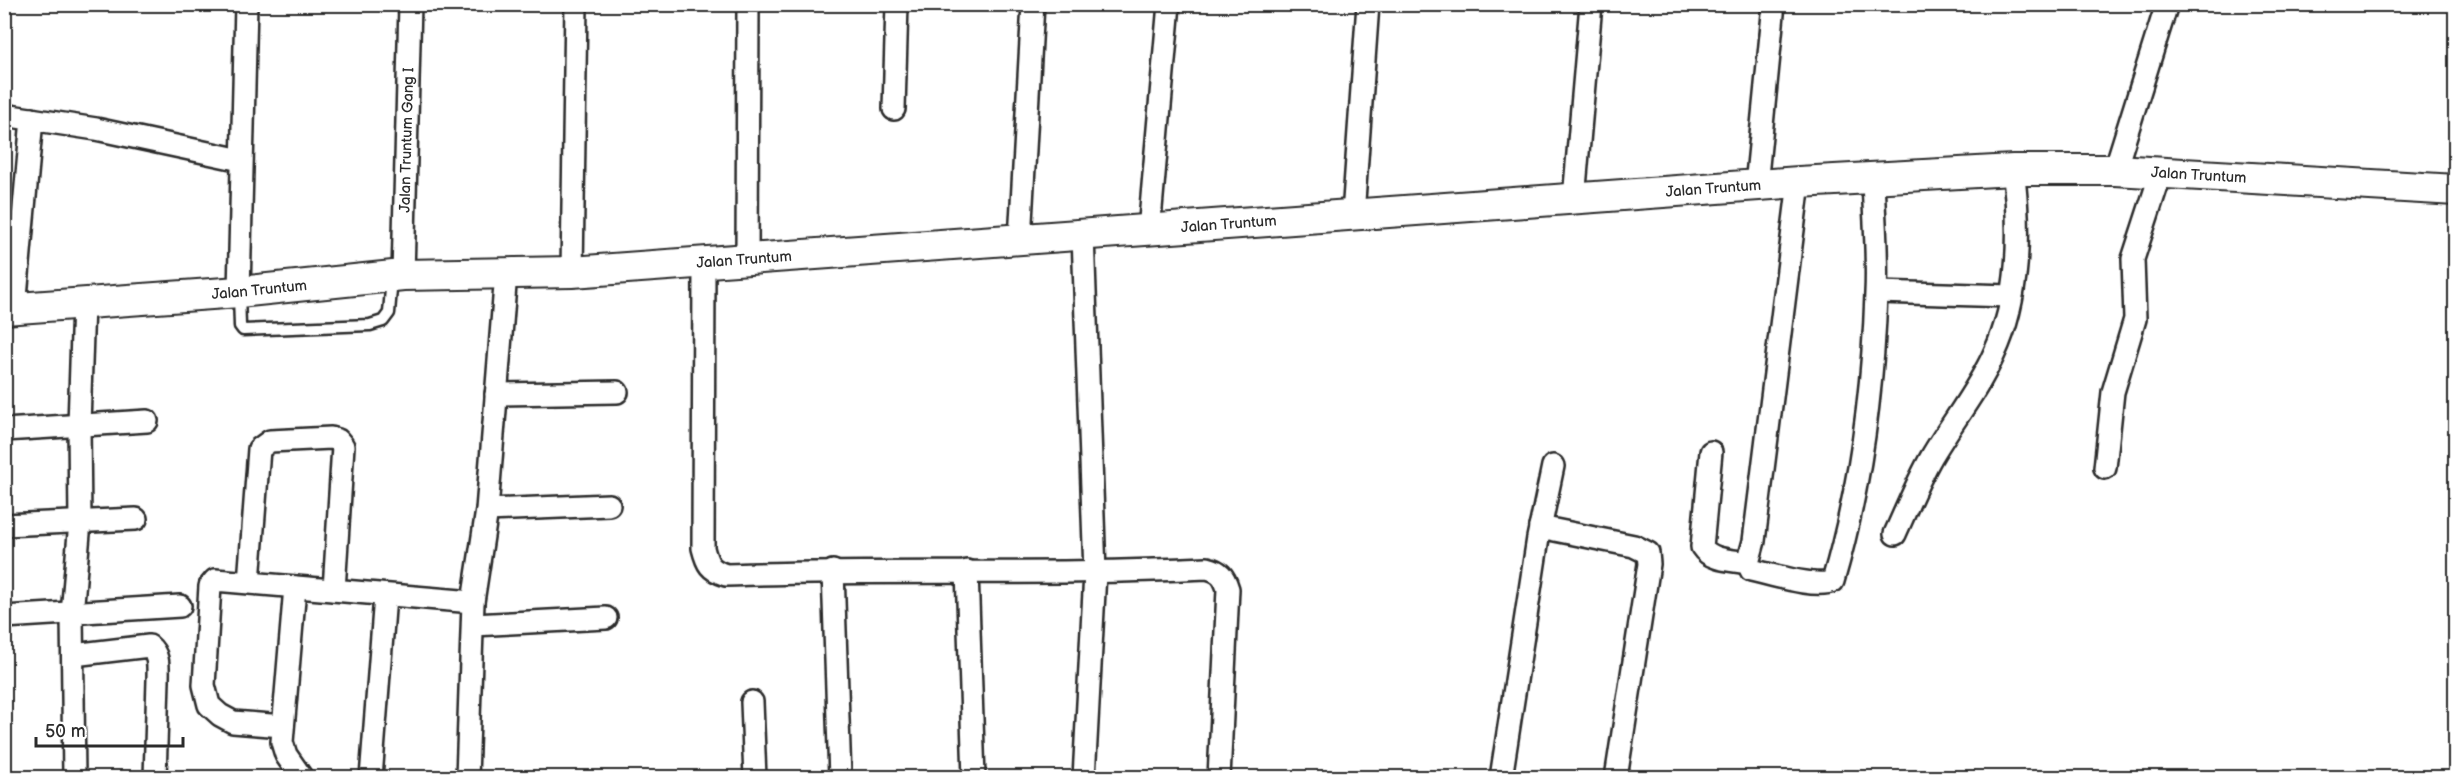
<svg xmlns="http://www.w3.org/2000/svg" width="2460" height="782" viewBox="0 0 2460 782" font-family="'Balsamiq Sans',sans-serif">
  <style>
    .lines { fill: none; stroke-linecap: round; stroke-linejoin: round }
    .lane-casing { stroke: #2b2b2b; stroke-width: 15 }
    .street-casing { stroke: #2b2b2b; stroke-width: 26 }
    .secondary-casing { stroke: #2b2b2b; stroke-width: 34 }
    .lane { stroke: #fff; stroke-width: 10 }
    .street { stroke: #fff; stroke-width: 21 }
    .secondary { stroke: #fff; stroke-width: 30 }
    .labels { text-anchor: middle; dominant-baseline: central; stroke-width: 4.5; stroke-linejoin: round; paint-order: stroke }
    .street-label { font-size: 15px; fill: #2b2b2b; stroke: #fff }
  </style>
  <rect width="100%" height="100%" fill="#fff"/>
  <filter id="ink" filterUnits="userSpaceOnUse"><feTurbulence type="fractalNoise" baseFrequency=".0167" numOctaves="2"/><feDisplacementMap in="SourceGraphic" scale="12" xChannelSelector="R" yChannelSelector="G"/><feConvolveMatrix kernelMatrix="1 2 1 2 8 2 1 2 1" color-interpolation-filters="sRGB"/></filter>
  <g filter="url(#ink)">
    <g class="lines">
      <defs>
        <path id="lane" d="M239 294 240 326 243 330 370 325 383 321 389 313 392 277"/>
        <g id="street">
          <path d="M894 109 897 4"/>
          <path d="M4 115 96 129 241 160"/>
          <path d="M2115 170 2167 4"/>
          <path d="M1799 182 1754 541 1748 563 1751 570C1770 574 1816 589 1833 581 1860 489 1873 389 1876 293 1878 255 1874 216 1873 178"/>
          <path d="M1756 186 1774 4"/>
          <path d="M1574 199 1591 4"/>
          <path d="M1353 215 1368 4"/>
          <path d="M1149 231 1169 4"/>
          <path d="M1083 235 1095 573 1084 778"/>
          <path d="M1020 240 1033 4"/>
          <path d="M747 260 748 4"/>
          <path d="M704 263 703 548C707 564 710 570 726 575 886 569 1047 576 1207 568 1220 571 1224 576 1228 589L1219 778"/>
          <path d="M572 272 576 4"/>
          <path id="s1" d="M403 275 410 4"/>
          <path d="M239 292 246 4"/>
          <path d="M1877 292 2010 296"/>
          <path d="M15 308 32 119"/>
          <path d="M496 394 617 392"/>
          <path d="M4 430 147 421"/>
          <path d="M1711 452 1702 547C1711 561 1733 560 1748 563"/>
          <path d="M2105 468 2113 392 2135 319 2133 259 2161 173"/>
          <path d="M487 510 609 505"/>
          <path d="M4 525 136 519"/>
          <path d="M1540 527 1634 546 1648 553 1649 564 1616 778"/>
          <path d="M1895 534C1907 508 1918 480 1932 456 1952 422 1978 390 1994 354 2020 299 2021 229 2013 170"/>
          <path d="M833 571 840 778"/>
          <path d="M967 571 974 778"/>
          <path d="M249 582 259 449 270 441 331 438 338 440 343 446 334 590"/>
          <path d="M295 587 282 742 286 755 302 778"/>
          <path d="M4 617 180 606"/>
          <path d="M473 625 606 618"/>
          <path d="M73 655 149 646C160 655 158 668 158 680L155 778"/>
          <path d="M752 702 755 778"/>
          <path d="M283 726 233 722 220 715 209 705 204 685 210 586 215 580 473 602"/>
          <path d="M74 778 72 614 80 522 79 425 83 303"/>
          <path d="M371 778 385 596"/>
          <path d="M467 778 473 602 487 510 506 273"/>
          <path d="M1501 778 1538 538 1553 466"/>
        </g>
        <g id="secondary">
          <path id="s2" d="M4 309 239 292 403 275 572 272 1799 182 2013 170H2115L2456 190"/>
        </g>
      </defs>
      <!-- lane casing -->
      <use href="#lane" class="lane-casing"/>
      <!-- street casing -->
      <use href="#street" class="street-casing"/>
      <!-- secondary casing -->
      <use href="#secondary" class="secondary-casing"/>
      <!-- lane -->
      <use href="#lane" class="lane"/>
      <!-- street -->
      <use href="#street" class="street"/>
      <!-- secondary -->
      <use href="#secondary" class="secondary"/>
    </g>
  </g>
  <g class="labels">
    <!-- street labels -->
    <g class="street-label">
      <text stroke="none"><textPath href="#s1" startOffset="135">Jalan Truntum Gang I</textPath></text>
      <text stroke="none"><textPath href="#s2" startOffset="2200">Jalan Truntum</textPath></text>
      <text stroke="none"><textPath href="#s2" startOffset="1714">Jalan Truntum</textPath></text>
      <text stroke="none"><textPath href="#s2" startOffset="1228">Jalan Truntum</textPath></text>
      <text stroke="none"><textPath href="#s2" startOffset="742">Jalan Truntum</textPath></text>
      <text stroke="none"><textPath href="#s2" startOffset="256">Jalan Truntum</textPath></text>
    </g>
  </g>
  <!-- margin -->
  <rect width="2460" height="782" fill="none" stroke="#fff" stroke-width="24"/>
  <rect x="12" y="12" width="2436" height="758" fill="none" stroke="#2b2b2b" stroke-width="2" filter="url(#ink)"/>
  <!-- scale -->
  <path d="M36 737v9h147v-9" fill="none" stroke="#2b2b2b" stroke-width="3"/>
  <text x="45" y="737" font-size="18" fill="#2b2b2b" stroke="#ffffff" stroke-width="4.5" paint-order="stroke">50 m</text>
</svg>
